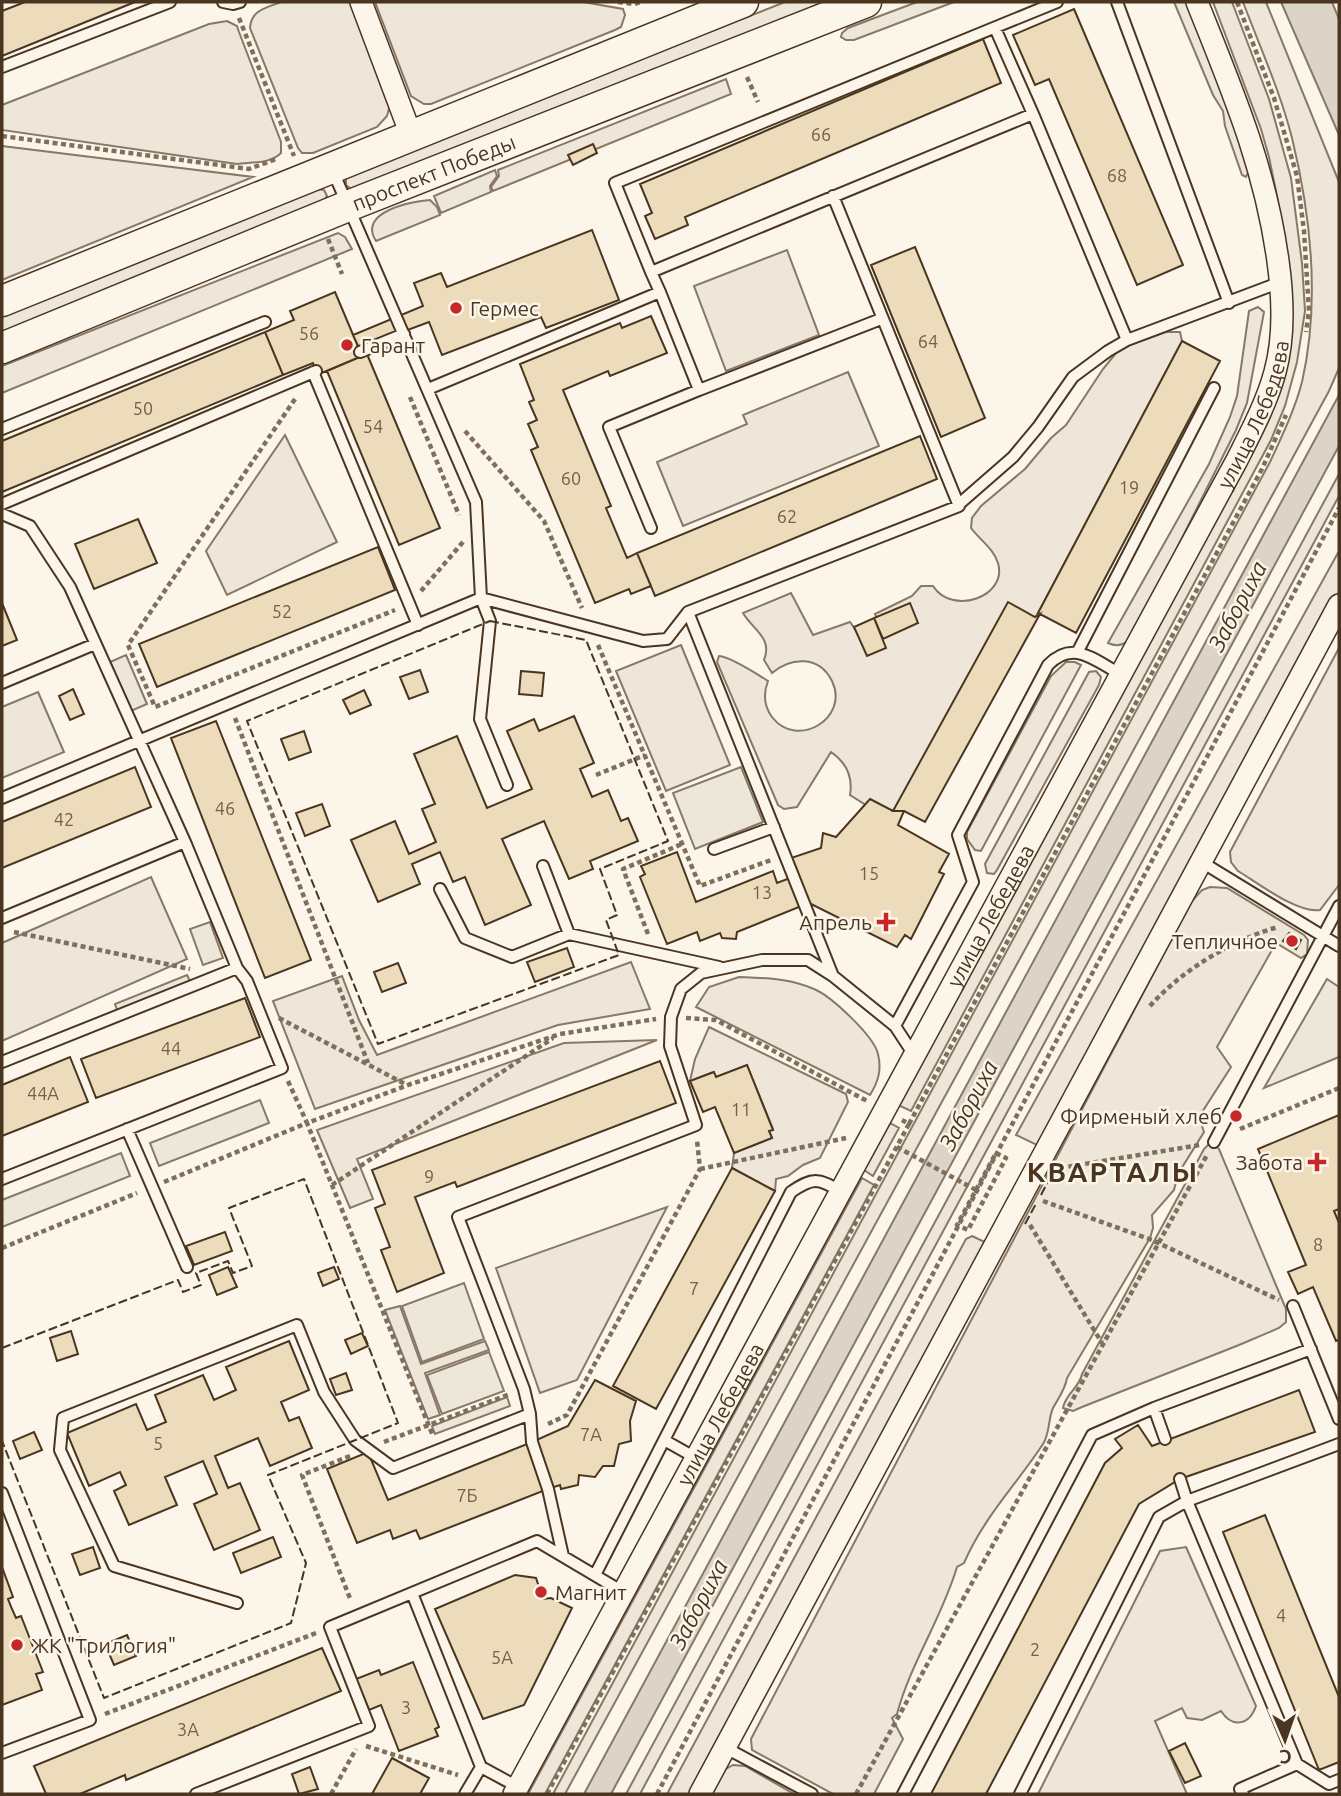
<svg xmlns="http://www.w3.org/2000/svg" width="1341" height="1796" viewBox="0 0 1341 1796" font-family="Ubuntu,sans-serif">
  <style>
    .green { fill: #ede6d9; stroke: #887966; stroke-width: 2 }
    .parking { fill: #ede7d9; stroke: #887966; stroke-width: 2 }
    .water { fill: #dcd4c6; stroke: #887966; stroke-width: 2 }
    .building { fill: #ecdcbc; stroke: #4a3520; stroke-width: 2 }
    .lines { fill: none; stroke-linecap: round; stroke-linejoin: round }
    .service-casing { stroke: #4a3520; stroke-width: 14 }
    .minor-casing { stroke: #4a3520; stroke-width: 24 }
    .secondary-casing { stroke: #4a3520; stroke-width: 33 }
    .path { stroke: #7f6f5c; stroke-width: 4.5; stroke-dasharray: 5 3.5; stroke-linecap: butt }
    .service { stroke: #fbf6e9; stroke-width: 10 }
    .minor { stroke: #fbf6e9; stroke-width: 21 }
    .secondary { stroke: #fbf6e9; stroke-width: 30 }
    .path-bridge { stroke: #7f6f5c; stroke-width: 4.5; stroke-dasharray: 5 3.5; stroke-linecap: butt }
    .fence { stroke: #4a3520; stroke-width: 2; stroke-dasharray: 9 3.5; stroke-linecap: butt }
    .poi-dot { fill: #c62828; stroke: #fbf6e9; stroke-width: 2.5 }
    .labels { text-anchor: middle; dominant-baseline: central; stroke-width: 5; stroke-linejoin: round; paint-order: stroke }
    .number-label { font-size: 18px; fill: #725f47 }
    .street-label { font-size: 21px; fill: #4a3520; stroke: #fbf6e9 }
    .poi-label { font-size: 21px; fill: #4a3520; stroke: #fbf6e9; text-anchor: start }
    .water-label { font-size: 23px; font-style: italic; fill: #4a3520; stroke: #fbf6e9 }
    .district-label { font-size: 28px; font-weight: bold; letter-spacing: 2px; fill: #4a3520; stroke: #fbf6e9 }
  </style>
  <rect width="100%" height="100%" fill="#fbf6e9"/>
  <!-- green -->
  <path class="green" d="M281 2H352L390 105 387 116 377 127 313 153H302L298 148 250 28C251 10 266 8 281 2Z
    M375 2H583L623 9 625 15 621 27 615 30 431 104H424L411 96Z
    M785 2H830L359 188 351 189 346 185V178L353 173Z
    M917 2H954L854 40H846L841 37 842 33 848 28Z
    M1174 2H1191L1252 164 1246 177 1242 175 1225 126 1223 111 1213 95Z
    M1213 2H1232L1269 99 1291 178 1302 263 1305 311 1297 362 1285 406 1271 440 911 1111 898 1105 1241 473 1290 293 1278 201 1269 157 1261 129Z
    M1243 2H1266L1339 182V368L1329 391 565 1794H553L1270 462C1282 436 1295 409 1302 382 1320 303 1311 216 1292 138 1280 91 1260 47 1243 2Z
    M227 21 237 26 239 32 281 142V153C270 164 252 162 237 164L2 130V105L209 24Z
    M726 79 731 94 493 191 491 187 499 176 498 170Z
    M2 146 253 177 2 280Z
    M317 189 324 190 327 196 322 203 2 333V316Z
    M430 200 437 207 440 215 376 241C357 212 412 201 430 200Z
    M338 233 345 237 352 249 2 393V366Z
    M787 250 819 335 726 371 694 286Z
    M1258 307 1264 312 1247 403 1236 430 1138 626C1131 639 1124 650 1108 643L1209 464 1230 417 1237 396 1249 311Z
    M1166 332H1180L1182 341 1038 613 893 811 866 805 850 795C853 777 847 763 831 752L797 807 784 809 778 805 717 662 719 656C731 657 757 674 768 681 763 694 764 706 772 717 797 750 850 718 832 681 819 655 791 657 772 673L764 660C773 638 753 630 743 613L791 593 813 635 850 622 860 636 880 625 875 614 912 596 921 586H933C952 616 1008 597 998 563 994 549 979 539 971 528L972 518 981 506 1025 469 1051 438 1066 425 1103 369 1116 353 1130 345Z
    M848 372 879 446 683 526 657 462 747 424 743 415Z
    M285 435 337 542 227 595 206 551Z
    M1339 474V496L640 1794H626Z
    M1339 551V592L1039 1146 1016 1135Z
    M681 645 730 765 666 791 616 671Z
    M1339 648V885L1320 910C1298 914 1258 883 1238 871L1231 862 1230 852Z
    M1066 662H1075L1081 665 981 851 975 850 967 839V832L1051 676Z
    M1096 671 1101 677 1099 685 997 870 994 874 987 873 985 864 1089 672Z
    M38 692 64 752 2 778V707Z
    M151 877 187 959 2 1041V943Z
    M1210 887 1227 888 1304 935 1308 940 1307 954 1301 958 1276 943 1217 1047 1231 1067 1199 1117 1204 1132 1178 1174 1174 1190 1152 1215 1153 1228 1150 1238 1067 1378C1065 1390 1059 1397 1053 1408 1048 1419 1050 1433 1043 1444 1016 1485 984 1517 964 1563L957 1567C942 1618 911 1662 897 1714L892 1718 903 1739 874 1794H833L752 1750 751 1739 1191 902 1202 890Z
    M631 962 650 1009 558 1025 315 1109 273 1001 342 976 359 1020 377 1055Z
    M739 977C765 978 790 978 814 989 831 996 874 1036 878 1054 882 1070 878 1082 870 1095L696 1007 709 987Z
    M709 1027 846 1094 848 1102 820 1158 803 1165 788 1176 776 1179 775 1191 732 1168 734 1153 772 1138 769 1131 773 1129 747 1065 716 1077 713 1072 690 1081 695 1059Z
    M657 1040 357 1159 373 1199 350 1208 317 1130 564 1043Z
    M890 1123 899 1128 873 1176 864 1170Z
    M1213 1144 1219 1149 1286 1309V1322L1279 1328 1239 1345 1082 1407 1073 1411 1063 1408C1065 1394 1080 1387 1082 1374L1204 1149 1208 1145Z
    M862 1178 874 1185 545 1794H528Z
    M667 1207 577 1380 540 1393 496 1268Z
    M972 1236 993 1246 699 1794H667L966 1239Z
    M400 1306 421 1364 485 1341 489 1350 425 1373 440 1415 428 1419 385 1310Z
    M1186 1547 1256 1706C1249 1726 1232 1728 1221 1711L1202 1720 1187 1718 1182 1708 1155 1721 1187 1794H1038L1160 1551Z
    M733 1765 745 1766 794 1794H710L724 1770Z"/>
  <!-- parking -->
  <path class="parking" d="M495 170 497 176 490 186 491 192 441 213 434 196Z
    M126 655 147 704 131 711 110 662Z
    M741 767 763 822 695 849 673 793Z
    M210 922 223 958 203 965 190 929Z
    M187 975 191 983 118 1013 115 1004Z
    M1327 979 1339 987V1057L1264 1088Z
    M260 1100 269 1123 159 1166 150 1143Z
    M121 1153 130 1176 2 1227V1200Z
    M464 1283 484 1339 422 1362 402 1306Z
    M489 1352 504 1391 442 1414 427 1375Z
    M507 1397 510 1406 435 1434 432 1426Z"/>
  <!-- water -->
  <path class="water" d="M1281 2H1332L1339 19V135Z
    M1339 395V446L611 1794H584Z"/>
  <!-- building -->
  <path class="building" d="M25 2H135L2 56V11Z
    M1074 9 1183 265 1137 285 1049 79 1035 85 1013 35Z
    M983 39 1001 83 685 217 688 225 655 239 645 216 652 213 640 184Z
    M593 144 597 153 573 165 568 155Z
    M592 230 619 300 546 328 541 317 442 355 429 322 359 348 353 335 423 306 414 283 441 273 447 287Z
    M915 247 985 418 941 437 871 265Z
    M335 292 362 356 317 375 313 363 283 375 265 332 294 320 290 311Z
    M651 316 667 353 610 376 608 371 563 390 611 506 606 508 627 558 637 553 651 586 631 594 629 589 595 603 531 450 538 447 528 424 537 420 529 402 534 400 520 364 620 323 622 328Z
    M265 332 283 375 2 492V441Z
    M1182 341 1220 361 1076 633 1038 613Z
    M367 354 440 528 399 545 327 371Z
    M920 436 937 479 655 596 637 553Z
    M138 519 157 563 94 589 75 544Z
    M378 547 395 590 157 687 139 644Z
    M1008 602 1035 617 1040 614 925 822 904 811H893Z
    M2 603 17 640 2 646Z
    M910 603 918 623 883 639 874 618Z
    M874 618 886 648 867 656 854 627Z
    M420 670 428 692 409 699 400 677Z
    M521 671 544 673 542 696 519 694Z
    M73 689 84 714 70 720 59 696Z
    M364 690 371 705 350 714 343 700Z
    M574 716 594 763 580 769 592 797 608 790 621 821 628 818 638 841 590 861 593 869 569 879 544 821 502 839 531 905 485 925 465 877 453 882 440 852 412 864 420 884 378 902 351 840 395 821 409 854 436 842 422 809 435 804 414 754 457 736 487 808 532 789 507 731 534 719 539 731Z
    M216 721 311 960 265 978 171 738Z
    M304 731 311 752 289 760 281 739Z
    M135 767 151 807 2 868V822Z
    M870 799 893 811H904L898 825 949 854 939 872 944 874 911 939 905 935 897 947 809 903 791 858 821 848 823 833 836 837Z
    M322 804 330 826 305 836 296 813Z
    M677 852 696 902 773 871 777 883 798 875 809 903 737 932 736 939 722 938 720 933 700 941 697 932 667 944 640 877 645 874 641 866Z
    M1289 933 1301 940 1296 949 1283 941Z
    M567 948 574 967 535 982 527 962Z
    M398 963 406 983 382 992 374 972Z
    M245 998 260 1037 96 1098 81 1059Z
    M70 1057 88 1102 2 1136V1085Z
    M660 1061 676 1103 457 1187 455 1182 415 1197 444 1273 397 1292 381 1250 390 1247 375 1208 385 1204 372 1170Z
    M747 1065 773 1130 769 1131 772 1138 734 1153 715 1107 703 1112 690 1081 714 1072 716 1077Z
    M1339 1115V1209L1334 1211 1339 1223V1340L1336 1341 1313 1287 1298 1294 1288 1272 1306 1265 1258 1149Z
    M732 1168 775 1191 656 1409 613 1386Z
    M225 1232 232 1251 194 1265 186 1246Z
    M228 1267 237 1287 217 1295 209 1275Z
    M334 1267 339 1279 323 1286 318 1273Z
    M71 1331 78 1354 57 1361 50 1338Z
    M362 1333 368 1346 351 1354 345 1340Z
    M289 1341 309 1390 281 1402 289 1421 299 1417 312 1448 270 1466 258 1438 215 1456 228 1488 240 1483 260 1530 214 1550 194 1504 217 1494 203 1461 165 1477 177 1505 129 1525 114 1491 126 1485 120 1472 89 1486 67 1433 136 1404 147 1430 166 1422 155 1395 203 1375 214 1400 236 1390 226 1367Z
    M346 1373 352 1390 336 1395 330 1379Z
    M595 1380 636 1401 630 1421 631 1441 619 1444 614 1466H603L595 1477 579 1475 578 1485 561 1489 560 1485 548 1489 532 1442 568 1426Z
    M1299 1390 1315 1432 1180 1479 1139 1504 986 1794H931L1105 1463 1122 1448 1115 1439 1138 1425 1152 1446Z
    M34 1432 42 1450 20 1459 13 1441Z
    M532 1442 548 1489 420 1539 416 1530 393 1539 390 1530 357 1543 327 1469 368 1452 388 1500Z
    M1265 1515 1339 1697V1762L1319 1770 1223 1532Z
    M273 1537 281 1557 241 1573 233 1553Z
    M93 1547 100 1568 80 1575 72 1554Z
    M2 1567 13 1597 8 1599 12 1609 16 1618 21 1616 43 1672 36 1674 42 1690 2 1705Z
    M515 1575 536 1578 543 1599 551 1598 572 1608 524 1705 483 1719 435 1609Z
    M127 1635 136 1656 114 1665 105 1644Z
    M322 1648 341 1691 126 1780 125 1775 80 1794H46L34 1766Z
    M413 1662 439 1727 435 1729 438 1736 399 1751 381 1705 369 1710 356 1679 379 1670 381 1675Z
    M1185 1743 1201 1776 1185 1783 1169 1751Z
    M392 1758 429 1778 420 1794H372Z
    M310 1767 318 1789 299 1794 292 1774Z"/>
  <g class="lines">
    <defs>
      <path id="service" d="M223 2 233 4 240 2
        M1117 2 1229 303
        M2 67 170 2
        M332 169 476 502 481 598 643 641 667 639 688 612 959 506 833 196
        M651 272 615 183 1057 2
        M1127 340 1281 282
        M360 352 404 334
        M313 372 418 625
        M428 389 660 292 651 272 1033 114
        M699 390 881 319
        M2 429 265 322
        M2 504 316 371
        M958 505 1013 457 1038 427 1073 377 1108 351 1127 340 1033 114 995 28
        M2 514 30 526 70 587 185 842 237 968 2 1062
        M651 528 609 427 699 390 660 292
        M688 612 833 976
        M1078 651 1214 388
        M2 683 95 644
        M2 798 481 598 490 621 480 719 507 785
        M714 849 774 827
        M1200 861 1339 946
        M543 866 569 934
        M440 889 465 938 512 957 569 934 719 967
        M2 918 185 842
        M895 1026 973 882 958 835 1048 665C1073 639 1094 660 1120 674
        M127 1129 187 1267
        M1214 1142 1339 906
        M2 1179 282 1068 247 981 237 968
        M1293 1306 1339 1419
        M1154 1408 1165 1439
        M664 1440 696 1458
        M1180 1479 1187 1501 1339 1444
        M2 1493 90 1720 2 1753
        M563 1556 548 1489 532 1442 530 1414 524 1389 458 1217 696 1125 670 1046 671 1017 681 989 701 973 762 960H808L833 976 895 1026 914 1055
        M595 1575 791 1192C813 1177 818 1178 840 1191
        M412 1593 481 1767
        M237 1603 114 1566 60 1450 63 1418 297 1325 324 1392 355 1440 393 1468 530 1414
        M724 1747 812 1794
        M1297 1764 1329 1784 1339 1780
        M196 1794 369 1726 330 1627 537 1541 623 1592
        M465 1794 481 1767 518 1787
        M903 1794 1092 1435 1154 1408 1311 1349
        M1020 1794 1159 1517 1187 1501 1297 1764 1240 1789 1243 1794"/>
      <g id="minor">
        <path d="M361 2 411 135"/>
        <path id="s1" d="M514 1794 1237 460C1251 432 1267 402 1275 372 1285 336 1283 297 1278 261 1265 166 1232 90 1197 2"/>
        <path d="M700 1794 1339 605"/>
      </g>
      <g id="secondary">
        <path d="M2 301 743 2"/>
        <path id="s2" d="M2 348 348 206 866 2"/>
      </g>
    </defs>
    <!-- service casing -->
    <use href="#service" class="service-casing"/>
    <!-- minor casing -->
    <use href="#minor" class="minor-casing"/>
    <!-- secondary casing -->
    <use href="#secondary" class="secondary-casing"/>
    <!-- path -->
    <path class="path" d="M618 2 634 4 641 2
      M1237 2 1274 98 1297 176 1304 231 1309 311 1306 332
      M239 18 294 156
      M747 77 758 102
      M2 136 249 169 276 159
      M328 239 342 274
      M410 397 459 515
      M295 399 128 645 155 707 395 610
      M465 431 544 521 582 608
      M421 591 463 542
      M598 645 700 886 771 860
      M235 718 368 1063
      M596 775 645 755
      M14 932 190 969
      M648 934 623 869 682 844
      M1150 1006C1182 970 1232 940 1278 927
      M279 1018 407 1085
      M686 1018 716 1020 867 1101
      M288 1081 307 1123 408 1085 560 1034 656 1019
      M909 1124 1262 469 1286 415
      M1240 1129 1339 1088
      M996 1153 1006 1158 968 1230 957 1225Z
      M1060 1168 1200 1145
      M700 1169 846 1138
      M164 1182 307 1123 433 1436
      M332 1185 553 1038
      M1043 1201 1152 1240 1279 1300
      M1030 1225 1102 1343
      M2 1248 137 1193
      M548 1424 567 1415 700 1169 697 1140
      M384 1442 510 1394
      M350 1456 302 1475 351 1601
      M105 1714 316 1633
      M366 1746 458 1775
      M331 1794 356 1749
      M547 1794 909 1124 902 1120
      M657 1794 1339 508
      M856 1794 1207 1155"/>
    <!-- service -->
    <use href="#service" class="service"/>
    <!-- minor -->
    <use href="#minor" class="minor"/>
    <!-- secondary -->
    <use href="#secondary" class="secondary"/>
    <!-- path-bridge -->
    <path class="path-bridge" d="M897 1147 976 1190"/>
    <!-- fence -->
    <path class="fence" d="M490 621 586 640 668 841 600 869 617 915 606 920 619 955 378 1044 247 721Z
      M1041 1195 1053 1172
      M1025 1224 1037 1202
      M2 1348 178 1280 183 1292 201 1285 196 1273 228 1261 233 1273 252 1266 229 1208 304 1179 398 1423 268 1475 306 1563 291 1623 104 1698 2 1441"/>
  </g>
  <!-- markers -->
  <g class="poi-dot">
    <circle cx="456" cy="308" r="7"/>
    <circle cx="347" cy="345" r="7"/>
    <path d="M882.5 911.5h7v7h7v7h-7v7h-7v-7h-7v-7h7z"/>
    <circle cx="1292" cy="941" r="7"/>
    <circle cx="1236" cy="1116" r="7"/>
    <path d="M1313.5 1151.5h7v7h7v7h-7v7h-7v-7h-7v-7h7z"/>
    <circle cx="541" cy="1592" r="7"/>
    <circle cx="17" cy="1645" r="7"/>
  </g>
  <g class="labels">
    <!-- number labels -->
    <g class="number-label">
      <text x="821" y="134">66</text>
      <text x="1117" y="175">68</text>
      <text x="309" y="333">56</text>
      <text x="928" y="341">64</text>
      <text x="143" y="408">50</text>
      <text x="373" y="426">54</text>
      <text x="571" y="478">60</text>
      <text x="1129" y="487">19</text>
      <text x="787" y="516">62</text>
      <text x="282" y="611">52</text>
      <text x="225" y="808">46</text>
      <text x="64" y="819">42</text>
      <text x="869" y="873">15</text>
      <text x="762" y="892">13</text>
      <text x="171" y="1048">44</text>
      <text x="43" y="1093">44А</text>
      <text x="741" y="1109">11</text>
      <text x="429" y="1176">9</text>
      <text x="1318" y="1244">8</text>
      <text x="694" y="1288">7</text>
      <text x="591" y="1434">7А</text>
      <text x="158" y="1443">5</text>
      <text x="467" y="1495">7Б</text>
      <text x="1281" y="1615">4</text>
      <text x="1035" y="1649">2</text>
      <text x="502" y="1657">5А</text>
      <text x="406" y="1707">3</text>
      <text x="188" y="1729">3А</text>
    </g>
    <!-- street labels -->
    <g class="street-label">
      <text stroke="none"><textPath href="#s2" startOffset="466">проспект Победы</textPath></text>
      <text stroke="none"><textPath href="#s1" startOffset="1566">улица Лебедева</textPath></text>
      <text stroke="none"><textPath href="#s1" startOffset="999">улица Лебедева</textPath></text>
      <text stroke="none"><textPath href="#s1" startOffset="432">улица Лебедева</textPath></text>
    </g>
    <!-- poi labels -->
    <g class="poi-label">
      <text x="470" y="308">Гермес</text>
      <text x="361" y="345">Гарант</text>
      <text x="872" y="922" text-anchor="end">Апрель</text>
      <text x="1278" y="941" text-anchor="end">Тепличное</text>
      <text x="1222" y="1116" text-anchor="end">Фирменый хлеб</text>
      <text x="1303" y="1162" text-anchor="end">Забота</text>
      <text x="555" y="1592">Магнит</text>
      <text x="31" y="1645">ЖК "Трилогия"</text>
    </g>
    <!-- water labels -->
    <g class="water-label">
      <text transform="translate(1237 606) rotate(-62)">Забориха</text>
      <text transform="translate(968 1105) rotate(-62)">Забориха</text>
      <text transform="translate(698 1604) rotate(-62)">Забориха</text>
    </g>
    <!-- district labels -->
    <g class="district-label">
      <text x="1113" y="1171">КВАРТАЛЫ</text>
    </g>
  </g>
  <!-- border -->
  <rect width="1341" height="1796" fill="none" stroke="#4a3520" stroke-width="7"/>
  <!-- north arrow -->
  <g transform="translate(1285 1740) rotate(178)" stroke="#fbf6e9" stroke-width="5" paint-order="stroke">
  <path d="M0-5L12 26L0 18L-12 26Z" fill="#4a3520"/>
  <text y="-10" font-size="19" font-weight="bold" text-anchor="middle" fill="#4a3520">С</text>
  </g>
</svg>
